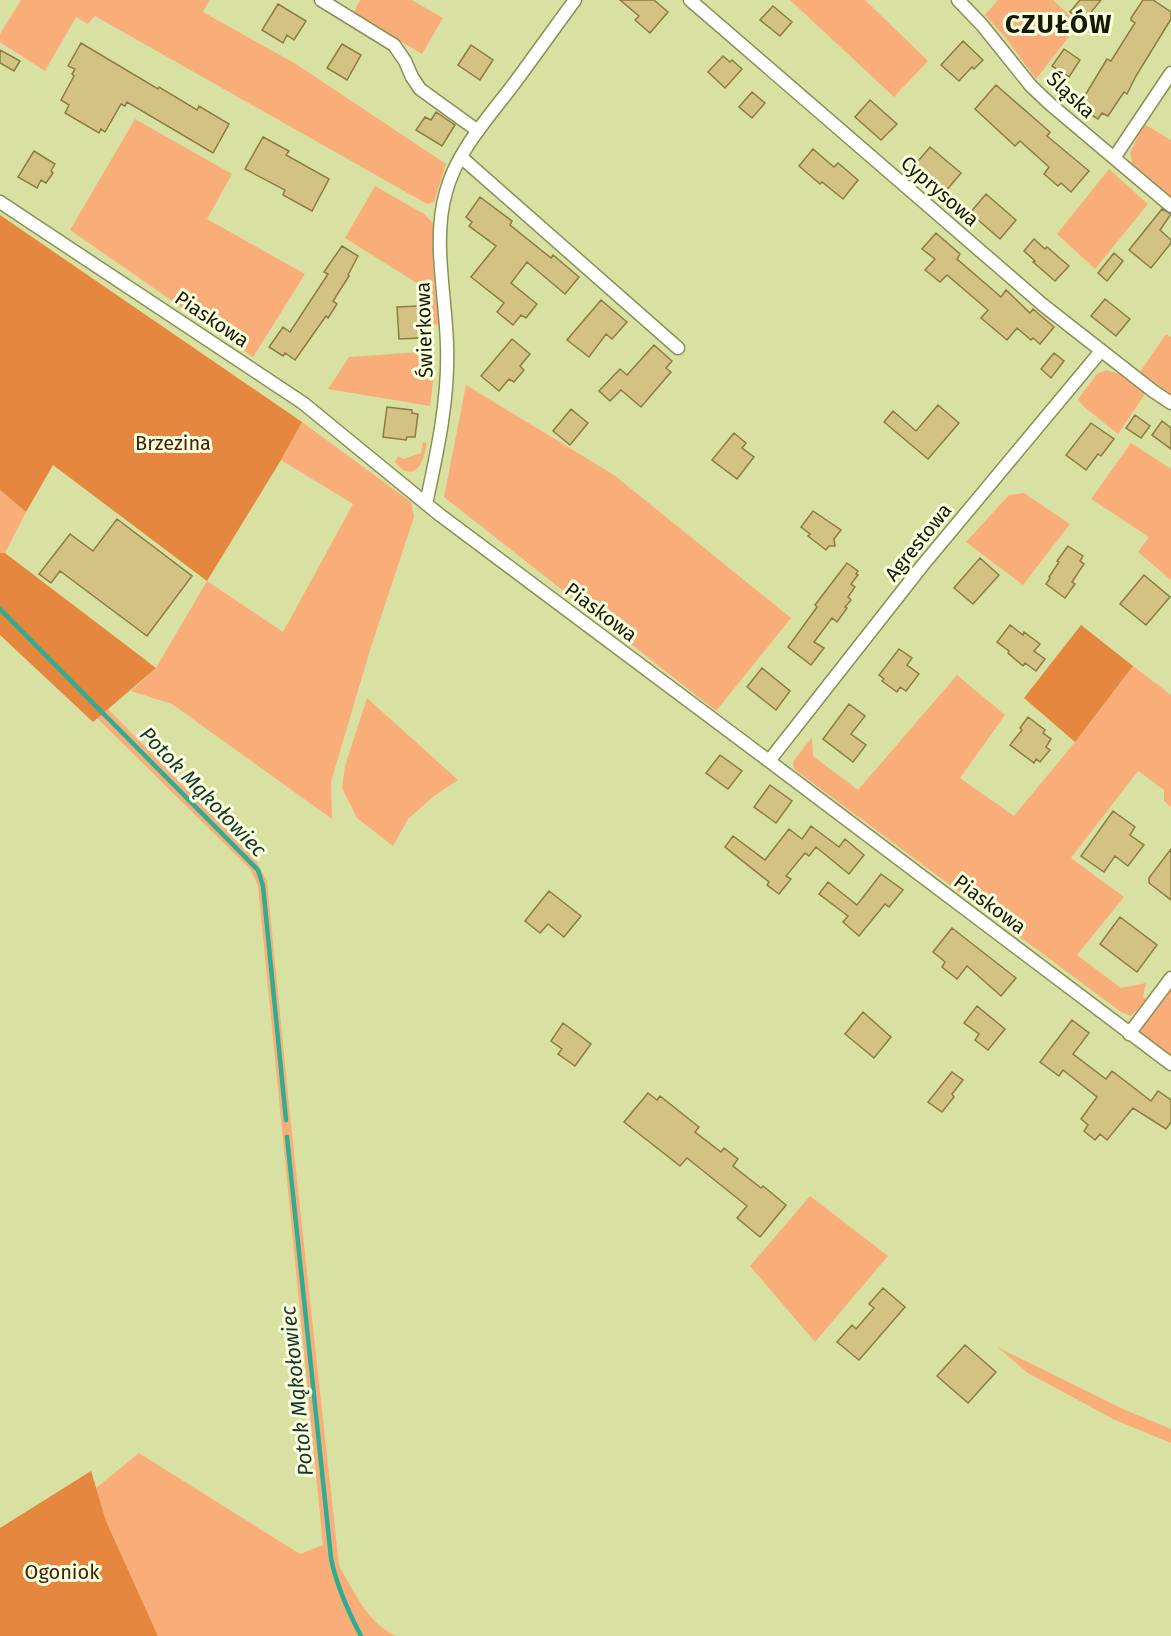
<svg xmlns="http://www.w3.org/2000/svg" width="1171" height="1636" viewBox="0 0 1171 1636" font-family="'Fira Sans',sans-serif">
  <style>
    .green { fill: #f9ae7a }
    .forest { fill: #e5873f }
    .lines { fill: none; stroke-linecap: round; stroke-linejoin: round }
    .stream { stroke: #2ead92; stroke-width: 4.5 }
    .building { fill: #d3c284; stroke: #8c7c40; stroke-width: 1.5 }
    .minor-casing { stroke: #889054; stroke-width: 15 }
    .minor { stroke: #fff; stroke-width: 12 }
    .labels { text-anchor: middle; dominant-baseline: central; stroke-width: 6; stroke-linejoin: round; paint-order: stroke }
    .street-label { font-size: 20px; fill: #171a03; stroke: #faffe0 }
    .park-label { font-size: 20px; fill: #442002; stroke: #faffe0 }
    .water-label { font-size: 21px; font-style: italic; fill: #1a342d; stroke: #faffe0 }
    .district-label { font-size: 26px; font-weight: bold; letter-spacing: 1.5px; fill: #171a03; stroke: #faffe0 }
  </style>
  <rect width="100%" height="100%" fill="#d8e1a2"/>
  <!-- green -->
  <path class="green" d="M21 0H210L203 12 296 64 446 164 434 202 427 204 95 16 88 24 76 17 45 71 0 42V34Z
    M360 0H412L443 18 422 54 353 13Z
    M790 0H865L928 61 894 97Z
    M998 0H1053L1079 24 1036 79 1005 37 985 15Z
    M135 119 232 174 207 219 305 274 253 357 70 230Z
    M1144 124 1171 140V197L1132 164 1130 153Z
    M1109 169 1148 204 1095 269 1057 234Z
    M375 186 424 214 433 223 434 280 439 324 432 325 428 290 345 238Z
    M1166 334 1171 337V394L1140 372Z
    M435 351V365L430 406 328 389 349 357Z
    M1106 370 1122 375 1145 394 1118 434 1083 406 1078 399 1097 374Z
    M466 385 614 475 791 618 716 711 444 497Z
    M302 422 411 502 414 517 370 650 331 782 332 819 172 704 131 691 156 668 207 581 283 632 353 504 281 460Z
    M423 442 427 443C425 453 421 476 406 471 402 470 398 465 395 462L398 456 403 459 421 453Z
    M1131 443 1171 469V580L1138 552 1149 537 1091 499Z
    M0 490 26 512 5 553H0Z
    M1024 493 1070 524 1023 585 966 542 1009 495Z
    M1133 666 1171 695V807L1164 801V790L1138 771 1071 858 1124 897 1077 955 1121 988 1146 983 1143 997 1147 1000 1131 1016 1121 1012 794 769 793 762 812 737 813 756 858 790 957 675 1005 715 960 778 1014 816 1075 742Z
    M367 698 458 780 434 796 408 819 393 846 357 818 342 788 345 766Z
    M108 709 255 859 267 881 291 1125 339 1566C354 1591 368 1624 396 1636H158L106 1521 96 1488 139 1453 300 1554 323 1545 258 886 251 870 97 718Z
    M1171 987V1056L1144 1038 1139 1030Z
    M810 1196 888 1256 815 1342 750 1266Z
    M997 1347 1123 1409 1171 1429V1443L1115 1420 1028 1373Z"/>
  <!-- forest -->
  <path class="forest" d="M0 215 302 422 281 460 207 581 53 465 26 512 0 490Z
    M0 553H5L156 668 93 722 0 635Z
    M1081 625 1133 666 1075 742 1024 698Z
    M91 1471 106 1521 158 1636H0V1528Z"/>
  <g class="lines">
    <!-- stream -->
    <path class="stream" d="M0 609 258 870 263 886 286 1120
      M287 1137 331 1558C336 1585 348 1611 361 1636"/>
  </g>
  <!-- building -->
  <path class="building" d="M620 0H654L668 12 650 33 635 20 639 16Z
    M1080 0H1101L1083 22 1070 12Z
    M1143 0H1153L1171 12V19L1136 76 1127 94 1124 92 1108 116 1102 113 1098 119 1078 107 1107 59 1111 61 1135 23 1131 20V18Z
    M278 4 306 21 294 40 287 35 283 43 262 30Z
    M773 6 792 22 780 36 760 20Z
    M963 41 983 60 974 69 972 67 959 81 941 65Z
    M81 43 158 89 159 87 197 110 199 106 229 124 213 153 127 102 125 106 121 104 105 132 101 129 99 133 65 113 69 105 61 100 74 76 72 74 75 69 68 66Z
    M342 44 361 55 347 80 327 68Z
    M471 45 493 60 480 80 458 65Z
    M1064 49 1080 60 1069 77 1052 66Z
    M0 50 20 61 14 71 0 63Z
    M723 56 730 62 732 60 742 69 725 88 708 72Z
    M996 85 1050 132 1047 136 1089 171 1071 192 1061 183 1058 186 1044 174 1049 167 1020 141 1015 146 975 109Z
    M752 92 765 103 752 118 739 107Z
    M870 100 897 124 881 140 855 117Z
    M436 112 455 125 442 146 416 130 425 117 431 120Z
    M263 137 289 151 286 155 329 179 312 211 283 195 285 190 245 169Z
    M930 147 961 173 945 192 914 166Z
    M813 149 834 167 838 163 858 180 843 199 822 182 820 184 799 166Z
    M34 151 55 164 51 171 53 173 46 183 41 180 37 188 18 177Z
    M986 194 1016 220 1000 239 970 213Z
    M480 197 512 221 510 225 551 258 553 255 579 277 565 294 527 262 511 283 537 304 526 318 521 315 513 325 497 312 504 303 471 277 496 246 469 226 472 222 466 217Z
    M1162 209 1171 214 1160 230 1171 240V243L1151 268 1129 250Z
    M936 233 960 254 957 259 1001 297 1006 290 1030 313 1033 309 1054 327 1040 344 1033 338 1031 340 1017 328 1007 340 981 318 988 310 947 275 940 282 925 270 935 259 922 249Z
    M1034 239 1045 249 1047 247 1069 266 1055 281 1033 262 1035 261 1024 251Z
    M342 246 358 256 348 275 349 276 333 301 337 304 328 318 326 316 295 360 285 353 283 356 269 347 283 327 290 332 328 274 324 272Z
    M1114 253 1123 261 1107 281 1098 273Z
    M1105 299 1130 319 1116 336 1091 316Z
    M601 300 627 322 612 339 606 334 589 357 567 340Z
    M419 306 421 338 399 339 397 307Z
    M512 339 530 354 520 366 524 370 514 382 509 379 499 391 481 376Z
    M654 345 672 361 666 368 671 372 641 407 621 390 610 401 599 391 620 369 627 375Z
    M1054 353 1064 361 1051 378 1041 369Z
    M938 405 959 423 928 459 884 422 893 411 916 431Z
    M387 407 412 410V413L418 414 415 437H407L406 440 383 437Z
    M571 409 588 423 570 445 553 431Z
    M1135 415 1150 426 1141 438 1126 428Z
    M1162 421 1171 428V449L1152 435Z
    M1091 423 1114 439 1101 456 1098 454 1086 470 1066 455Z
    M734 433 746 443 742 448 754 457 737 479 712 460Z
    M813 511 841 530 834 539 835 546H829L826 550 808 536 810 534 801 527Z
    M117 519 192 576 147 636 60 571 51 583 39 574 70 534 93 551Z
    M1068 546 1083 556 1080 561 1084 564 1072 582 1075 584 1065 598 1046 584 1050 578 1049 577 1059 562 1057 561Z
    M980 558 999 575 973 604 954 588Z
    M847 563 858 571 856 574 858 575 851 584 855 587 848 597 851 600 845 607 847 608 837 622 832 618 814 642 824 648 811 665 788 647 817 607 815 605Z
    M1144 575 1170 597 1146 625 1120 604Z
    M1010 625 1023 635 1024 632 1040 644 1034 651 1045 659 1036 671 1025 663 1023 666 1008 653 1009 651 997 642Z
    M899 649 912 658 907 665 919 674 906 691 900 687 897 692 882 681 884 679 879 675Z
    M762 668 790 691 776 710 747 687Z
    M849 704 865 716 851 734 866 745 853 762 823 739Z
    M1028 717 1045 730 1043 733 1051 739 1046 747 1050 750 1040 762 1036 759 1034 763 1010 745 1022 730 1020 728Z
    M720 755 742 771 728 789 706 773Z
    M770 785 792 801 776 823 754 807Z
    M1113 811 1135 827 1130 835 1144 845 1128 866 1115 856 1104 872 1081 856Z
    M811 826 839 847 845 839 864 855 849 874 816 847 809 856 805 853 786 876 791 879 779 894 767 885 769 882 725 847 733 836 765 860 789 829 802 839Z
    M1171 849V900L1149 883V878Z
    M881 874 903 890 889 907 885 904 859 936 843 922 848 916 819 894 828 882 857 905Z
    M549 891 581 916 564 937 548 924 540 933 525 921Z
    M1120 917 1157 945 1137 972 1100 944Z
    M952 928 1016 978 1001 996 967 966 957 979 942 967 945 962 933 952Z
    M977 1006 1005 1029 988 1050 975 1040 979 1034 964 1023Z
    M863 1012 891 1037 874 1058 845 1034Z
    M1072 1020 1089 1033 1073 1054 1106 1079 1112 1071 1151 1101 1158 1091 1171 1100V1122L1166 1129 1133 1108 1107 1140 1100 1134 1095 1140 1084 1131 1088 1125 1081 1119 1097 1097 1063 1070 1059 1076 1040 1062Z
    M563 1023 591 1044 575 1066 558 1054 562 1049 551 1041Z
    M952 1072 963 1080 952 1094 954 1097 942 1112 928 1102Z
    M648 1093 657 1100 660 1096 699 1127 695 1132 721 1152 724 1148 738 1159 733 1166 761 1188 763 1186 786 1205 760 1237 737 1218 747 1206 687 1158 680 1166 624 1122Z
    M883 1288 905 1307 859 1360 837 1342 852 1325 856 1329 874 1308 869 1304Z
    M965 1345 996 1372 968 1403 937 1376Z"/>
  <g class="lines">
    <defs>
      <path id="minor" d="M321 0 394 45 405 61 412 77 420 89 478 131
        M690 0 1043 305 1153 391 1171 403
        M958 0 982 25 1031 86 1050 104 1171 206
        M461 157 678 348
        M1114 158 1171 73
        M0 202 303 403 440 515 769 761 1171 1064
        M426 504C437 453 449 399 447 346 446 297 432 240 446 192 457 150 491 115 516 81 536 54 555 27 575 0
        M769 761 922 566 1101 351
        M1129 1034 1171 978"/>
    </defs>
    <!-- minor casing -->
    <use href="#minor" class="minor-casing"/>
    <!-- minor -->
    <use href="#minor" class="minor"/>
  </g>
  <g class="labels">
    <!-- street labels -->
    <g class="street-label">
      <text transform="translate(1071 95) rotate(43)">Śląska</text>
      <text transform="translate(940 191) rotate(41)">Cyprysowa</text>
      <text transform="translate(212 319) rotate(34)">Piaskowa</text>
      <text transform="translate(424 330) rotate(-92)">Świerkowa</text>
      <text transform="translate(918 542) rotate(-51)">Agrestowa</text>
      <text transform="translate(601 612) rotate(37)">Piaskowa</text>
      <text transform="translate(990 904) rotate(37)">Piaskowa</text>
    </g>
    <!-- park labels -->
    <g class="park-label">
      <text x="173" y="443">Brzezina</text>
      <text x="62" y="1572">Ogoniok</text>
    </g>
    <!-- water labels -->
    <g class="water-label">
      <text transform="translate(203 792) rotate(46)">Potok Mąkołowiec</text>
      <text transform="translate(297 1391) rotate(-96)">Potok Mąkołowiec</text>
    </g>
    <!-- district labels -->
    <g class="district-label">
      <text x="1059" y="24">CZUŁÓW</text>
    </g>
  </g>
</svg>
